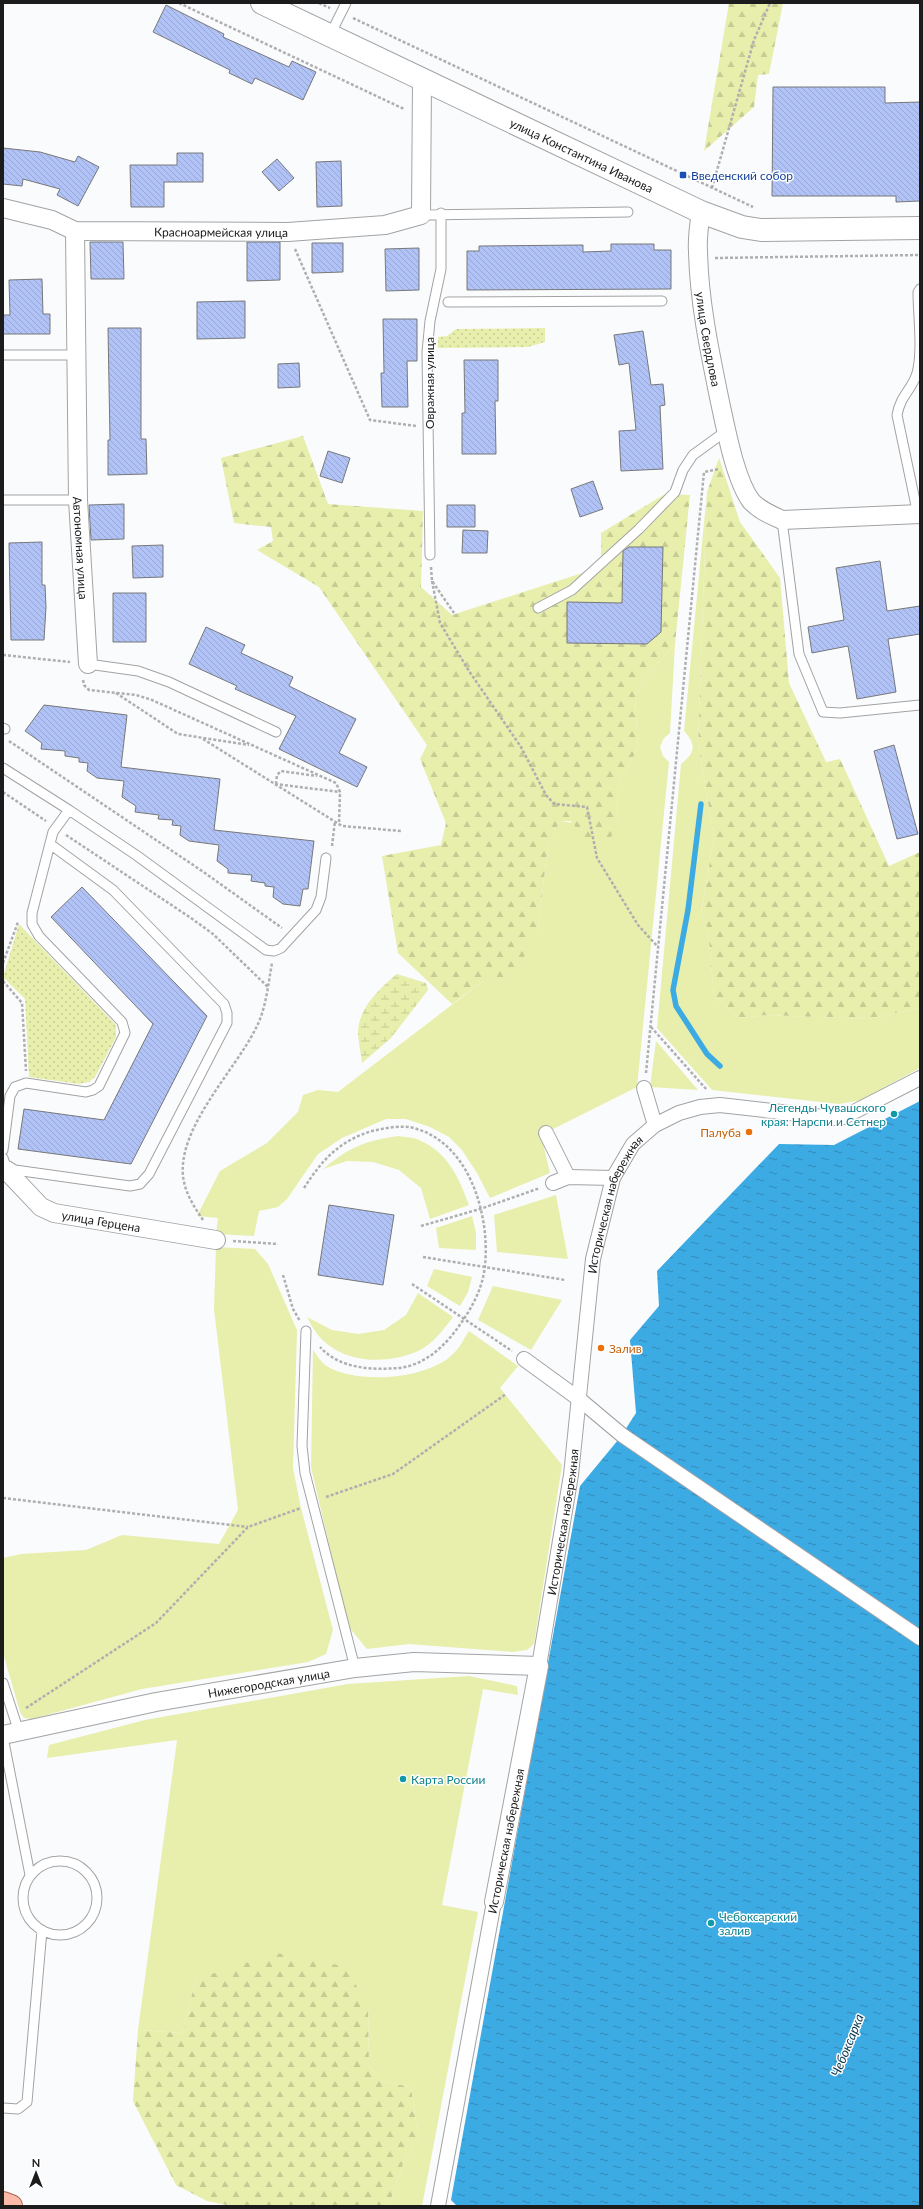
<svg xmlns="http://www.w3.org/2000/svg" width="923" height="2209" viewBox="0 0 923 2209" font-family="Lato,sans-serif">
  <style>
    .green { fill: #e8eeab }
    .forest { fill: url(#forest-firs) }
    .wetland { fill: url(#wetland-marsh) }
    .park { fill: url(#park-dots) }
    .water { fill: url(#water-ripples) }
    .lines { fill: none; stroke-linecap: round; stroke-linejoin: round }
    .stream { stroke: #3caae3; stroke-width: 5.5 }
    .building { fill: url(#building-back-hatch); stroke: #777879 }
    .service-casing { stroke: #a2a3a5; stroke-width: 11 }
    .pedestrian-casing { stroke: #a2a3a5; stroke-width: 16 }
    .minor-casing { stroke: #a2a3a5; stroke-width: 20 }
    .tertiary-casing { stroke: #a2a3a5; stroke-width: 24 }
    .primary-casing { stroke: #ac6552; stroke-width: 24 }
    .path { stroke: #afafb1; stroke-width: 2.5; stroke-dasharray: 3 2; stroke-linecap: butt }
    .service { stroke: #fff; stroke-width: 9 }
    .pedestrian { stroke: #fff; stroke-width: 14 }
    .minor { stroke: #fff; stroke-width: 18 }
    .tertiary { stroke: #fff; stroke-width: 22 }
    .primary { stroke: #fcbba9; stroke-width: 22 }
    .transit-dot { fill: #1a4fb4; stroke: #fff; stroke-width: 1.5 }
    .culture-dot { fill: #0f9aa8; stroke: #fff; stroke-width: 1.5 }
    .food-dot { fill: #e8710a; stroke: #fff; stroke-width: 1.5 }
    .labels { text-anchor: middle; dominant-baseline: central; stroke-width: 3; stroke-linejoin: round; paint-order: stroke }
    .street-label { font-size: 12px; fill: #1c1c1c; stroke: #fff }
    .transit-label { font-size: 12px; fill: #164399; stroke: #fff; text-anchor: start }
    .culture-label { font-size: 12px; fill: #0d838f; stroke: #fff; text-anchor: start }
    .food-label { font-size: 12px; fill: #c56008; stroke: #fff; text-anchor: end }
    .water-label { font-size: 13px; font-style: italic; fill: #08374f; stroke: #fff }
  </style>
  <defs>
    <pattern id="forest-firs" width="22" height="20" patternUnits="userSpaceOnUse"><rect width="22" height="20" fill="#e8eeab"/><path d="M5 1l3.5 6h-7zM16 11l3.5 6h-7z" fill="#c6cc93"/></pattern>
    <pattern id="wetland-marsh" width="20" height="14" patternUnits="userSpaceOnUse"><rect width="20" height="14" fill="#e8eeab"/><path d="M1 5h8M5 5V1M11 12h8M15 12V8" fill="none" stroke="#c6cc93"/></pattern>
    <pattern id="park-dots" width="8" height="8" patternUnits="userSpaceOnUse"><rect width="8" height="8" fill="#e8eeab"/><path d="M2 2h.1M6 6h.1" fill="none" stroke="#c6cc93" stroke-width="1.8" stroke-linecap="round"/></pattern>
    <pattern id="water-ripples" width="26" height="14" patternUnits="userSpaceOnUse"><rect width="26" height="14" fill="#3caae3"/><path d="M2 4q2-2 4 0t4 0M15 11q2-2 4 0t4 0" fill="none" stroke="#328ab7"/></pattern>
    <pattern id="building-back-hatch" width="6" height="6" patternUnits="userSpaceOnUse"><rect width="6" height="6" fill="#b0c2f6"/><path d="M-1 5l2 2M0 0l6 6M5-1l2 2" fill="none" stroke="#97a6d2"/></pattern>
  </defs>
  <rect width="100%" height="100%" fill="#fafbfd"/>
  <!-- green -->
  <path class="green" d="M707 492 698 744 714 837 701 913 708 929 714 996 740 1018 766 1015 868 1019 920 1008V1068L861 1100 839 1104 712 1090 657 1028 681 764C696 753 696 744 684 731Z
    M675 644 670 733 664 738 660 747 663 756 669 762 637 1087 541 1135 550 1173 490 1198 477 1173 462 1150 449 1137 430 1127 406 1119H386L342 1138 318 1154 287 1199 278 1207 259 1211 254 1236 216 1234 218 1218 197 1216 220 1171 267 1143 298 1112 303 1095 318 1090 338 1092 483 981H502L538 928 548 845 560 821 618 829 617 786 638 748 635 699 642 681Z
    M656 1041 698 1090 650 1087Z
    M398 1136C404 1137 413 1137 419 1140 448 1152 459 1178 469 1205L430 1219 421 1188 399 1170 373 1162 347 1161 323 1169C350 1147 364 1141 398 1136Z
    M556 1195 568 1259 497 1252 494 1215Z
    M472 1216 476 1233V1250L439 1248 436 1228Z
    M216 1247 255 1249 268 1264 297 1330 293 1468 301 1508 333 1630 326 1654 308 1662 142 1689 32 1719 24 1718 20 1712 3 1653V1558L21 1554 86 1550 122 1535 219 1544 238 1510 214 1309Z
    M434 1269 472 1277 468 1292 460 1306 427 1286Z
    M493 1286 562 1300 531 1350 478 1320Z
    M418 1293 453 1317C444 1329 432 1345 418 1351 386 1365 342 1364 318 1335 314 1330 310 1323 307 1317L332 1330 358 1334 384 1330 406 1315Z
    M469 1331 518 1366 500 1388 562 1465 534 1644 527 1650 512 1652 409 1644 367 1649 348 1626 311 1467 313 1350C317 1355 320 1361 325 1365 355 1385 427 1380 453 1354 460 1348 464 1338 469 1331Z
    M469 1676 517 1686 518 1695 483 1689 442 1905 478 1912 422 2206H387L389 2205 403 2164 418 2136 411 2087 381 2081 369 2065 368 2003 196 1979 182 2033 138 2030 177 1740 47 1758 49 1745 145 1720 348 1684Z"/>
  <!-- forest -->
  <path class="forest" d="M729 3H783L769 74 758 75 754 107 704 151Z
    M303 436 328 504 423 511 421 587 452 615 601 567V533L665 494 690 495 675 644 642 681 635 699 638 748 617 786 618 829 608 840 586 841 571 821H560L548 845 538 928 521 963 502 981H483L452 1004 398 953 382 856 441 845 446 823 420 759 427 745 319 587 257 550 273 541 271 527 234 523 221 458Z
    M719 458 740 522 780 578 789 683 826 762 840 759 889 866 920 852V1008L868 1019 766 1015 740 1018 714 996 708 929 701 914 714 837 698 744 707 492Z
    M277 1953 343 1966 368 2003 369 2065 381 2081 411 2087 418 2136 403 2164 389 2205 387 2206H231L207 2201 176 2185 133 2101 138 2030 182 2033 196 1979Z"/>
  <!-- wetland -->
  <path class="wetland" d="M397 974 426 983 428 990 391 1038 362 1063C361 1054 359 1045 358 1035 357 1009 379 989 397 974Z"/>
  <!-- park -->
  <path class="park" d="M545 328V342L528 347 438 348V337L447 336 456 329Z
    M19 924 116 1025V1037L95 1077 89 1082 79 1084 29 1077 25 999 3 977Z"/>
  <!-- water -->
  <path class="water" d="M920 1101V1630L625 1430 636 1413 630 1340 659 1306 657 1271 779 1144 834 1145Z
    M618 1440 920 1646V2206H457L451 2200 580 1486Z"/>
  <g class="lines">
    <!-- stream -->
    <path class="stream" d="M701 804 688 910 673 990 676 1006 707 1054 720 1066"/>
  </g>
  <!-- building -->
  <path class="building" d="M166 5 224 34 223 37 289 67 292 61 316 72 303 100 255 78 252 84 229 73 230 70 153 32Z
    M773 87H885V103L920 102V201L896 202V196H772Z
    M3 148 40 152 75 162 78 156 99 167 78 206 57 195 60 189 23 179 22 186 3 184Z
    M177 153H203V182H164V207H131L130 165H177Z
    M277 159 294 178 279 191 262 172Z
    M341 161 342 206 317 207 316 162Z
    M90 242H123L124 279H91Z
    M247 242H280V280L247 281Z
    M312 243H343V272L312 273Z
    M611 244H654V250H671V289L467 290V251H479V246L583 245V252L611 251Z
    M419 248V290L386 291 385 249Z
    M42 279 43 314H50V334H3V315H10L9 280Z
    M245 301V338L197 339V302Z
    M383 319H417V361H407L408 407H382L381 373H384Z
    M108 328H141V439H146L147 474 108 475V440H110Z
    M643 331 651 385 663 384 665 405 660 406 663 469 621 471 619 431 636 430 629 363 619 365 614 335Z
    M464 360H498V401H495L496 454H462V413H465Z
    M299 363 300 387 278 388V364Z
    M328 451 350 458 342 483 320 476Z
    M593 481 603 509 580 517 571 489Z
    M124 504V539L91 540 89 505Z
    M447 505H475V527H447Z
    M463 530 488 531 487 553H462Z
    M42 542V585H45L46 607 44 640H11L9 543Z
    M163 545V577L133 578 132 546Z
    M629 547H663L661 632 647 644 567 643V602L622 603 623 551Z
    M880 561 887 611 920 606V634L888 639 896 692 857 699 848 646 812 653 808 627 844 620 836 568Z
    M113 593H146V642H113Z
    M206 627 245 645 241 653 293 677 289 686 356 719 339 753 367 767 357 787 279 749 296 716 235 689 237 686 189 664Z
    M44 705 127 715 121 767 220 779 214 830 314 841 308 889H303L300 906 283 904 273 897 274 887 265 886V883L251 881 252 875 228 873V869L217 861 219 845 189 841 180 835 181 826 172 825 173 820 158 819 159 815 135 812 136 806 122 797 124 781 97 778 87 771 88 763 79 762V758L65 756V751L41 749 42 743 25 731Z
    M894 745 918 834 897 839 874 751Z
    M82 887 207 1016 131 1164 18 1149 24 1109 104 1120 153 1024 51 917Z
    M329 1205 394 1215 383 1285 318 1275Z"/>
  <g class="lines">
    <defs>
      <path id="service" d="M330 35 346 3
        M421 215 628 212
        M448 302 662 301
        M3 355H77
        M3 500H78
        M918 515 897 415C901 394 912 390 917 373 923 351 918 315 918 292L920 289
        M782 520 799 654 823 712 840 713 920 705
        M430 555 427 352 430 321 441 269V213
        M538 608 572 590 639 529 675 492 683 470 693 455 726 431
        M88 664 138 671 169 682 276 732
        M3 728 5 729
        M3 768 69 810 136 855 266 950 274 951 281 948 316 910 321 897 326 858
        M3 1150 10 1096 15 1087 26 1083 86 1092 93 1090 99 1086 125 1033 122 1022 39 936 32 924V913L53 832 69 810
        M3 1158 5 1164 15 1170 130 1186 140 1184 149 1174 227 1023V1013L224 1004 113 890 50 844
        M306 1331 302 1446 305 1473 355 1668
        M3 1683 19 1732
        M3 1737 30 1875
        M23 1898a37 37 0 1 1 74 0a37 37 0 1 1-74 0Z
        M3 2108 18 2109 27 2102 42 1930"/>
      <g id="pedestrian">
        <path d="M644 1088 655 1125"/>
        <path d="M546 1133 568 1177"/>
        <path d="M553 1183 568 1177 613 1178"/>
        <path d="M524 1359 579 1399 622 1435 920 1638"/>
        <path id="s1" d="M539 1666 571 1475 593 1259 613 1178 633 1144 655 1125 679 1113 700 1107 720 1105 833 1118 844 1117 920 1078"/>
        <path d="M438 2206 494 1902"/>
      </g>
      <g id="minor">
        <path id="s2" d="M3 208 52 220 75 231 288 232 385 225 421 215 422 79"/>
        <path id="s3" d="M701 212C699 225 697 238 698 251 699 302 710 353 720 402 726 429 735 479 751 501 759 510 771 515 782 520L920 514"/>
        <path id="s4" d="M75 231 78 500 88 664"/>
        <path id="s5" d="M3 1170H6L41 1207 54 1213 216 1240"/>
        <path id="s6" d="M3 1735 156 1702 355 1668 414 1662 539 1666 494 1902"/>
      </g>
      <g id="tertiary">
        <path id="s7" d="M262 3 701 212 742 227 761 230 920 228"/>
      </g>
      <path id="primary" d="M3 2203 11 2206"/>
    </defs>
    <!-- service casing -->
    <use href="#service" class="service-casing"/>
    <!-- pedestrian casing -->
    <use href="#pedestrian" class="pedestrian-casing"/>
    <!-- minor casing -->
    <use href="#minor" class="minor-casing"/>
    <!-- tertiary casing -->
    <use href="#tertiary" class="tertiary-casing"/>
    <!-- primary casing -->
    <use href="#primary" class="primary-casing"/>
    <!-- path -->
    <path class="path" d="M179 3 404 109
      M319 3 330 8
      M353 18 753 207
      M712 188 754 40 770 3
      M295 249 370 420 416 426
      M715 258 920 255
      M431 567 432 581 454 613
      M432 581 440 623 469 671 521 747 546 795 554 804 587 807 597 858 638 925 658 947
      M3 655 70 662
      M83 680 84 685 89 690 136 695 152 700 336 783 340 792 339 824
      M116 693 178 734 249 745
      M203 739 342 826 401 831
      M9 741 205 873 282 928
      M275 784 340 792
      M276 784 277 775 281 771 317 776
      M3 792 46 821
      M66 835 191 918 213 934 268 987
      M332 846 335 821
      M3 963 18 922
      M3 981 22 1003 26 1071
      M651 1027 707 1090
      M646 1073 704 472 719 469
      M304 1188C322 1160 339 1141 372 1131 386 1128 403 1124 417 1129 470 1145 490 1216 485 1265 483 1288 472 1308 459 1326 445 1346 425 1365 399 1368 371 1370 340 1369 320 1347
      M203 1220C195 1208 187 1196 184 1182 173 1132 235 1071 256 1028 266 1009 268 985 272 963
      M421 1226 480 1209 540 1188
      M233 1241 278 1244
      M423 1257 565 1280
      M283 1275 293 1309 300 1321
      M412 1284 512 1351
      M326 1497 393 1474 506 1394
      M3 1498 248 1527
      M26 1708 156 1623 248 1527 301 1508"/>
    <!-- service -->
    <use href="#service" class="service"/>
    <!-- pedestrian -->
    <use href="#pedestrian" class="pedestrian"/>
    <!-- minor -->
    <use href="#minor" class="minor"/>
    <!-- tertiary -->
    <use href="#tertiary" class="tertiary"/>
    <!-- primary -->
    <use href="#primary" class="primary"/>
  </g>
  <!-- markers -->
  <rect class="transit-dot" x="679" y="171" width="8" height="8" rx="2"/>
  <g class="culture-dot">
    <circle cx="894" cy="1114" r="4"/>
    <circle cx="403" cy="1779" r="4"/>
    <circle cx="711" cy="1923" r="4"/>
  </g>
  <g class="food-dot">
    <circle cx="749" cy="1132" r="4"/>
    <circle cx="601" cy="1348" r="4"/>
  </g>
  <g class="labels">
    <!-- street labels -->
    <g class="street-label">
      <text stroke="none"><textPath href="#s7" startOffset="354">улица Константина Иванова</textPath></text>
      <text stroke="none"><textPath href="#s2" startOffset="222">Красноармейская улица</textPath></text>
      <text stroke="none"><textPath href="#s3" startOffset="128">улица Свердлова</textPath></text>
      <text transform="translate(429 383) rotate(-90)">Овражная улица</text>
      <text stroke="none"><textPath href="#s4" startOffset="317">Автономная улица</textPath></text>
      <text stroke="none"><textPath href="#s1" startOffset="470">Историческая набережная</textPath></text>
      <text stroke="none"><textPath href="#s5" startOffset="116">улица Герцена</textPath></text>
      <text stroke="none"><textPath href="#s1" startOffset="146">Историческая набережная</textPath></text>
      <text stroke="none"><textPath href="#s6" startOffset="271">Нижегородская улица</textPath></text>
      <text transform="translate(506 1841) rotate(-79)">Историческая набережная</text>
    </g>
    <!-- transit labels -->
    <g class="transit-label">
      <text x="691" y="175">Введенский собор</text>
    </g>
    <!-- culture labels -->
    <g class="culture-label">
      <text x="886" y="1107" text-anchor="end">Легенды Чувашского<tspan x="886" dy="14">края: Нарспи и Сетнер</tspan></text>
      <text x="411" y="1779">Карта России</text>
      <text x="719" y="1916">Чебоксарский<tspan x="719" dy="14">залив</tspan></text>
    </g>
    <!-- food labels -->
    <g class="food-label">
      <text x="741" y="1132">Палуба</text>
      <text x="609" y="1348" text-anchor="start">Залив</text>
    </g>
    <!-- water labels -->
    <g class="water-label">
      <text transform="translate(847 2045) rotate(-68)">Чебоксарка</text>
    </g>
  </g>
  <!-- border -->
  <rect width="923" height="2209" fill="none" stroke="#1c1c1c" stroke-width="8"/>
  <!-- north arrow -->
  <g transform="translate(36 2173)" stroke="#ffffff" stroke-width="3" paint-order="stroke">
  <path d="M0-3L7 15L0 10L-7 15Z" fill="#1c1c1c"/>
  <text y="-6" font-size="11" font-weight="bold" text-anchor="middle" fill="#1c1c1c">N</text>
  </g>
</svg>
